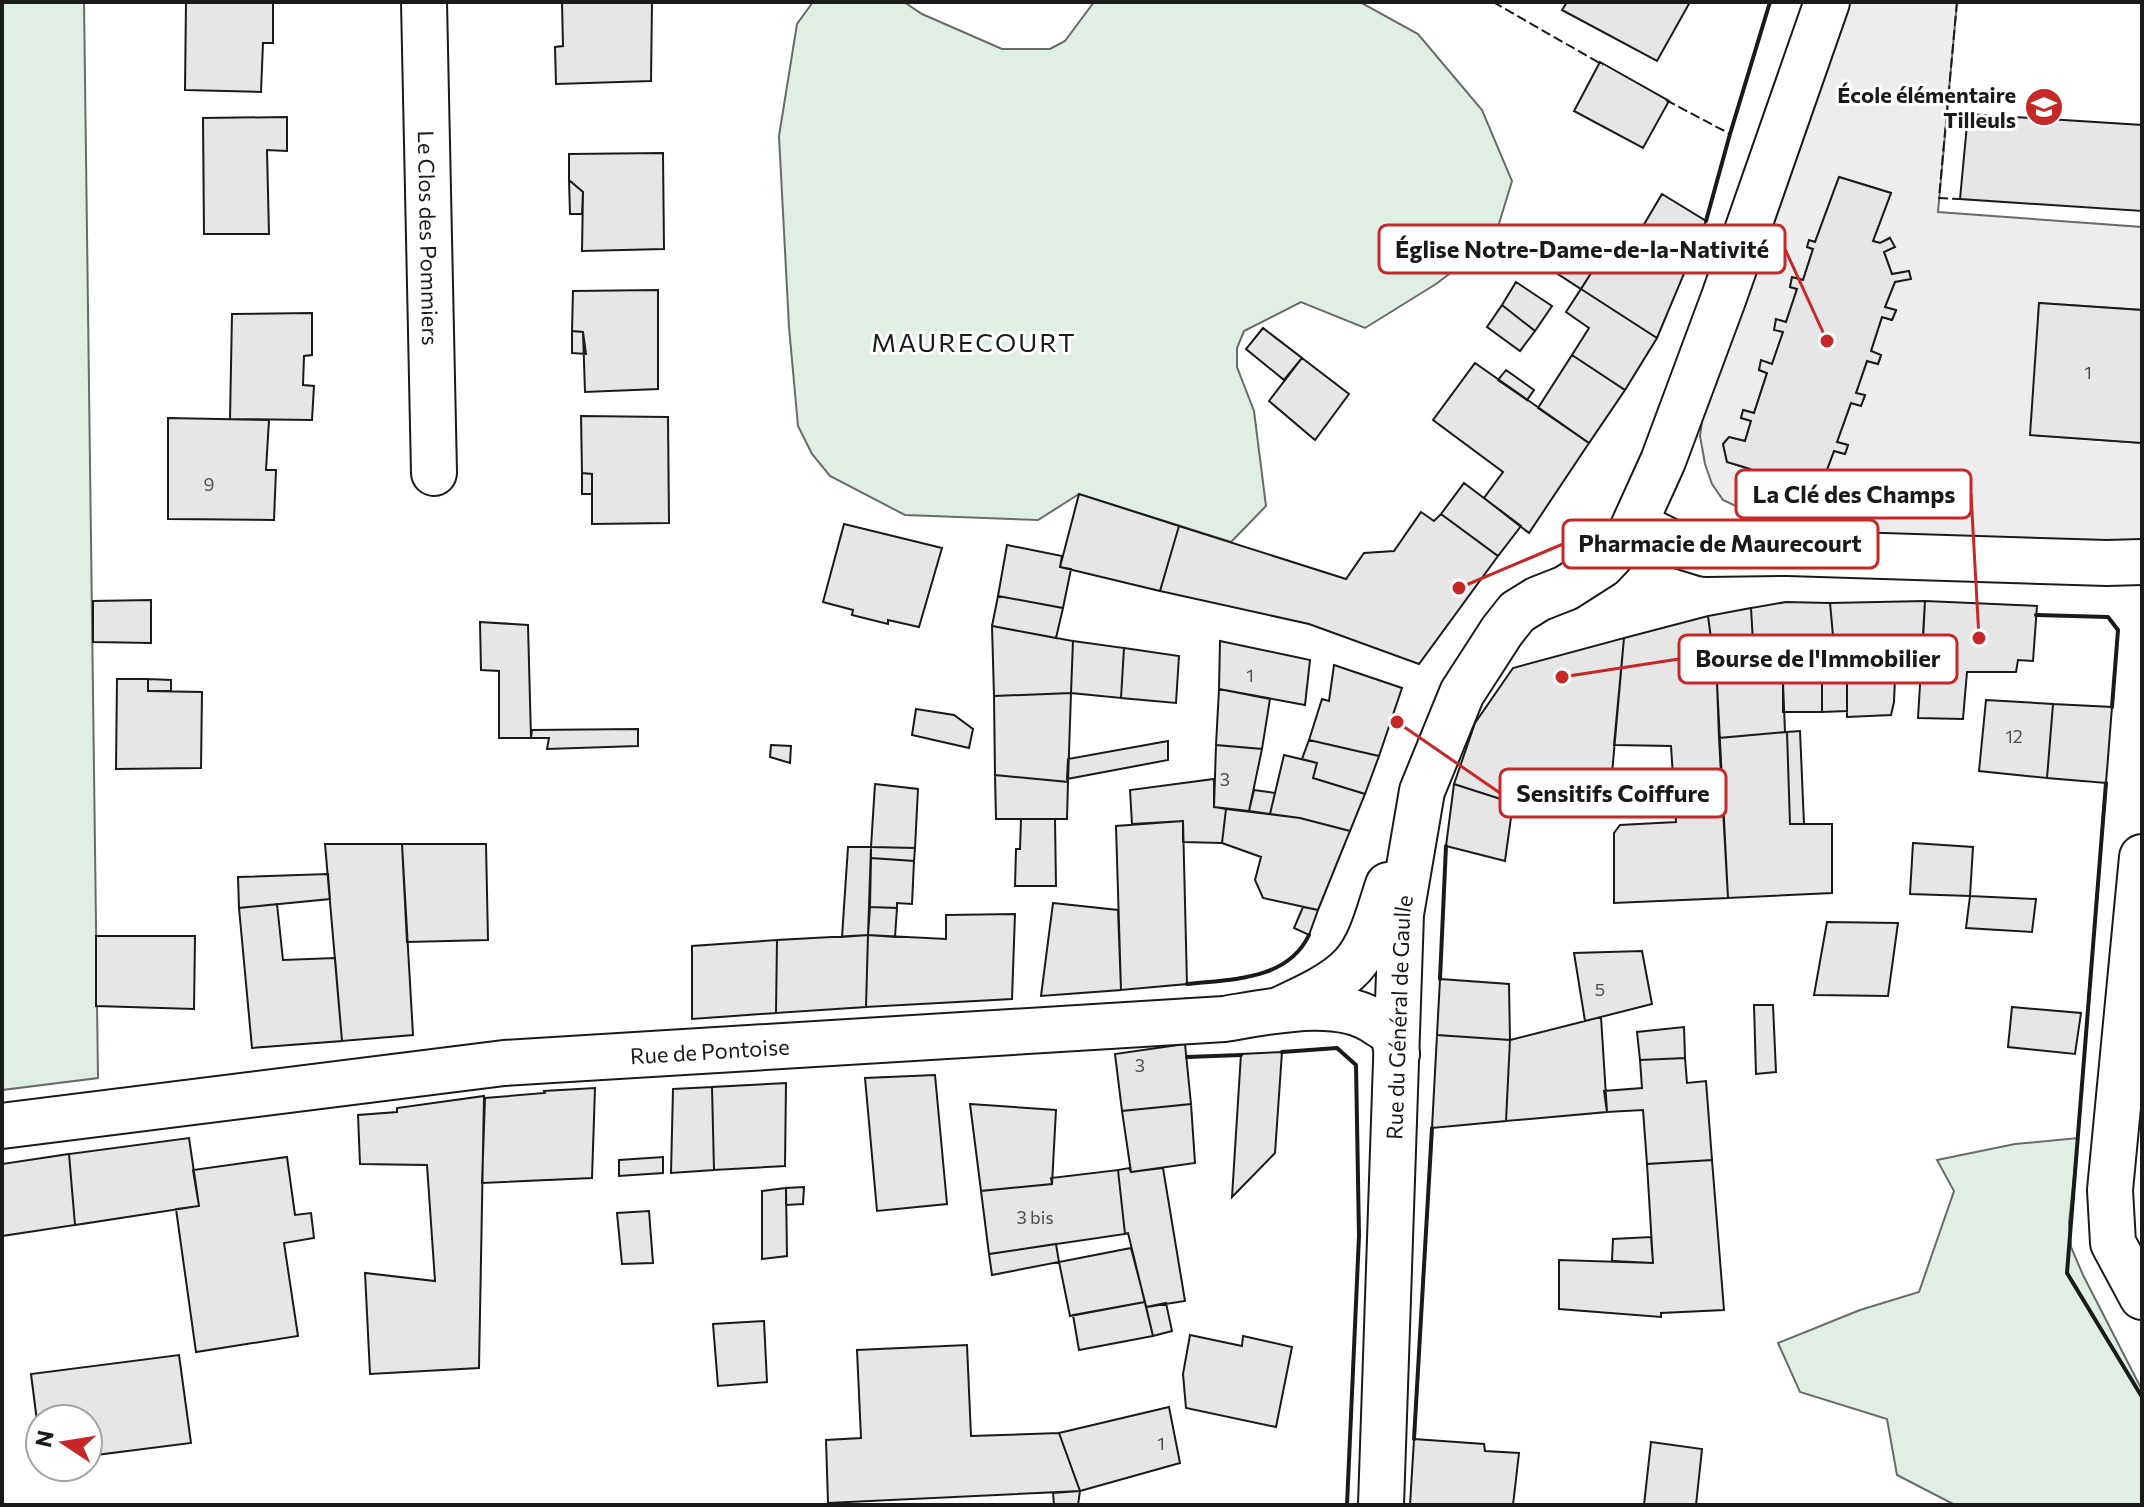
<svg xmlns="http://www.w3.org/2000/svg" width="2144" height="1507" viewBox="0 0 2144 1507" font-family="Commissioner,sans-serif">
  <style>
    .green { fill: #e0efe3; stroke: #6a6a6a; stroke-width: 2 }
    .parking { fill: #ededed; stroke: #6a6a6a; stroke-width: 2; fill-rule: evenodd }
    .building { fill: #e6e6e6; stroke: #1a1a1a; stroke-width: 2 }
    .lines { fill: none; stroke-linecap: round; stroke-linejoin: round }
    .street-casing { stroke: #1a1a1a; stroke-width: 48 }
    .street { stroke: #fff; stroke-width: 44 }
    .fence { stroke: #1a1a1a; stroke-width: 2; stroke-dasharray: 10 4; stroke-linecap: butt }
    .wall { stroke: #1a1a1a; stroke-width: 4 }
    .labels { text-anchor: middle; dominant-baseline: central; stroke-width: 6; stroke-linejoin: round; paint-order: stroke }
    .number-label { font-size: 18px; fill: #4d4d4d }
    .poi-label { font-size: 22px; font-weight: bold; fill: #1a1a1a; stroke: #fff; text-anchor: end }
    .street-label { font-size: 22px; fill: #1a1a1a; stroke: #fff }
    .quarter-label { font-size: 26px; letter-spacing: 2px; fill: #1a1a1a; stroke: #fff }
    .leader { fill: none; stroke: #c62828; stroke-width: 3 }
    .callout-dot { fill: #c62828; stroke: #fff; stroke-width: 3 }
    .callout { fill: #fff; stroke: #c62828; stroke-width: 3 }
    .callout-label { font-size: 24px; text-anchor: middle; font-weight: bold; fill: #1a1a1a }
  </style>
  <rect width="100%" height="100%" fill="#fff"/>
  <!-- green -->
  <path class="green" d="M2 2H84L98 1078 2 1090Z
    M813 2H904L922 14 1002 49H1050L1065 41 1094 2H1360L1418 34 1482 110 1512 181 1494 240 1436 284 1365 328 1301 302 1244 331 1237 348V367L1254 411 1266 506 1231 542 1079 494 1038 520 905 515 830 476 812 454 798 426 789 327 779 136 797 24Z
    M2078 1138 2069 1223 2071 1247 2083 1275 2142 1390V1505H1955L1897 1475 1887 1419 1800 1392 1778 1343 1860 1310 1919 1292 1954 1191 1937 1160 2015 1144Z"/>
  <!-- parking -->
  <path class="parking" d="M1847 2H1957L1938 212 2142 227V310L2039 303 2034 435 2142 443V542L1879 535 1763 519 1723 500 1712 484 1705 464 1700 436 1705 400ZM1839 177 1891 193 1873 241 1880 243 1889 238 1884 252 1892 274 1906 272 1895 282 1885 307 1896 311 1892 320 1882 317 1871 351 1881 355 1878 364 1867 361 1856 393 1865 396 1861 405 1851 403 1837 442 1848 445 1845 454 1834 451 1821 486 1831 490 1830 495 1804 488 1796 507 1744 488 1750 469 1727 462 1723 444 1729 437 1745 441 1751 421 1741 417 1744 410 1754 413 1767 373 1759 370 1761 361 1772 364 1783 332 1776 320 1786 322 1797 289 1790 287 1792 278 1803 280 1813 249 1808 247 1809 241 1815 242Z"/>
  <!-- building -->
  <path class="building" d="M186 2H273V43H263L261 92 185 90Z
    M562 2H652L651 81 556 84 555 47 563 46Z
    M1567 2H1690L1657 61 1562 10Z
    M1600 62 1669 101 1643 148 1574 111Z
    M1968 114 2142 125V211L1960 199Z
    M287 117V151L267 150 269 234H204L203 118Z
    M663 153 664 249 582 251 583 192 569 180V154Z
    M1839 177 1891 193 1873 241 1880 243 1890 238 1895 247 1884 252 1892 274 1909 271 1911 279 1895 282 1885 307 1896 310 1892 320 1882 317 1871 351 1881 355 1878 364 1867 361 1856 393 1865 395 1861 406 1851 403 1837 442 1848 445 1845 454 1834 451 1821 486 1832 490 1829 496 1804 488 1796 507 1744 488 1750 469 1727 462 1723 444 1729 437 1745 441 1751 421 1741 418 1743 410 1754 413 1767 373 1759 370 1761 360 1772 364 1783 332 1774 330 1776 319 1786 322 1797 289 1790 287 1792 277 1803 280 1813 249 1807 247 1809 240 1815 242Z
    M569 180 583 192 582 214H570Z
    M1662 194 1706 221 1657 338 1581 289 1615 235 1633 243Z
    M1535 242 1546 247 1548 242 1593 270 1581 289 1527 254Z
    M1516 282 1552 306 1535 331 1502 305Z
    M1581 289 1657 338 1625 390 1572 355 1589 328 1566 312Z
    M658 290V389L585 392 583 332 572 331 573 291Z
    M2039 303 2142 310V443L2030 435Z
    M1502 305 1535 331 1520 351 1487 327Z
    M312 313V355L304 356 303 385 314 386 312 420 230 419 232 314Z
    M1263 328 1302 358 1284 380 1246 349Z
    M572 331 583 332 586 354 572 353Z
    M1572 355 1625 390 1589 443 1538 408Z
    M1302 358 1349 394 1315 440 1269 401Z
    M1475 363 1589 443 1529 533 1484 498 1503 472 1433 420Z
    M1506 370 1534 390 1527 400 1498 380Z
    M581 416 668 417 669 523 592 524V474L582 473Z
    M168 418 269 420 266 470H276L274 520 168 519Z
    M582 473 592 474V494H582Z
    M1464 483 1521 526 1498 556 1441 514Z
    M1079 494 1179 526 1160 591 1060 567Z
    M1421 512 1434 521 1441 514 1498 556 1419 664 1309 624 1160 591 1179 526 1346 579 1364 553 1394 551Z
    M844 524 942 548 919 627 888 620V624L852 615 853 610 823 602Z
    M1007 545 1062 556 1060 567 1071 569 1063 608 998 596Z
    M998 596 1063 608 1056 638 992 626Z
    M151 600V643L93 642V601Z
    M1925 601 2037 606 2033 661 2018 660 2016 672H1967L1963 719 1918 718Z
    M1925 601 1921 679H1837L1830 603Z
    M1786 602 1830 603 1837 679 1822 680V712H1783V683H1776L1775 659H1754L1751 608Z
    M1751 608 1754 659H1775L1776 683H1783L1785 732 1719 738 1717 683 1708 616Z
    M1708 616 1717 683 1728 898 1614 903V833L1620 825 1676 822 1671 746 1614 745 1624 638Z
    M480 622 528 625 531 738H499V671L481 670Z
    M992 626 1073 641 1071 693 994 696Z
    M1624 638 1609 808 1563 811 1513 803 1454 784 1475 723 1513 668Z
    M1073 641 1124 648 1121 698 1071 693Z
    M1220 641 1310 660 1305 705 1219 689Z
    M1124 648 1179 656 1176 703 1121 698Z
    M1334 665 1402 688 1379 756 1309 740 1322 699 1329 701Z
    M1895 678 1894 702 1891 715 1847 717V679Z
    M117 679H148V691L202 692 201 768 116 769Z
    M148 679 171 680V691H148Z
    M1847 679V711L1822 712V680Z
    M1219 689 1270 699 1262 749 1216 745Z
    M1071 693 1068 782 995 775 994 696Z
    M1986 700 2053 704 2047 778 1979 771Z
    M2053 704 2112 707 2106 783 2047 778Z
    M916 709 954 715 973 729 969 748 912 735Z
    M638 729V746L547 749 549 738H531L532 730Z
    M1800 731 1804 824H1790L1787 732Z
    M1787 732 1790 824H1832V893L1728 898 1719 738Z
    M1309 740 1379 756 1365 794 1313 778 1317 763 1302 759Z
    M1168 741V760L1067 779 1068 759Z
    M771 745 791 746 790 763 770 757Z
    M1216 745 1262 749 1249 811 1214 807Z
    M1284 755 1317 763 1313 778 1365 794 1350 831 1300 818 1270 814Z
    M995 775 1068 782 1067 819H996Z
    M1214 779V807L1226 809 1222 843 1183 842V821L1132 824 1130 790Z
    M875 784 918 789 915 848 871 847Z
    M1454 784 1513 803 1505 861 1446 846Z
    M1254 790 1275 793 1270 814 1249 811Z
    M1226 809 1300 818 1350 831 1318 910 1263 898 1255 880 1261 857 1222 843Z
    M1021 819H1055L1056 886H1015L1016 849H1020Z
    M1183 821 1187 984 1121 990 1116 826Z
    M1913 843 1973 847 1970 896 1910 894Z
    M325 844H402L413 1035 342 1041Z
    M402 844H486L488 940 407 942Z
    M848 847H871L868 935 842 937Z
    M871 847 915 848 914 861 871 858Z
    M871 858 914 861 912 904 897 903V908L870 907Z
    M328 874 330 899 239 908 238 877Z
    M1970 896 2036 899 2032 932 1966 928Z
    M1053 903 1118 910 1121 990 1041 996Z
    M277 904 283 960 335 958 342 1041 252 1048 239 908Z
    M870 907 897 908 895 937 868 935Z
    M1303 907 1318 910 1309 935 1294 928Z
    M1015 914 1012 999 866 1007 868 935 946 939V915Z
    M1827 922 1898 923 1888 996 1814 995Z
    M868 935 866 1007 776 1013 777 940Z
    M96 936H195L194 1009 96 1006Z
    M777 940 776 1013 692 1019V946Z
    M1642 951 1652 1004 1585 1021 1574 953Z
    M1440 979 1509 984 1510 1040 1437 1035Z
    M1754 1005H1773L1776 1072 1756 1074Z
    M2012 1007 2081 1013 2075 1054 2008 1047Z
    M1601 1017 1607 1112 1506 1121 1510 1040Z
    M1684 1027 1685 1058 1640 1060 1637 1032Z
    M1437 1035 1510 1040 1506 1121 1432 1128Z
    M1185 1044 1191 1104 1122 1111 1115 1054Z
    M1282 1052 1275 1153 1232 1197 1241 1054Z
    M1685 1058 1687 1083 1706 1081 1712 1160 1647 1164 1643 1110 1607 1112 1604 1091 1642 1088 1640 1060Z
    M935 1075 947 1204 877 1211 865 1078Z
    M786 1083 785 1166 714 1170 712 1087Z
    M712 1087 714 1170 671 1173 673 1089Z
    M595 1088 592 1178 482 1183 485 1098 545 1093 544 1091Z
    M484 1096 479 1368 370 1374 365 1273 435 1281 427 1165 360 1164 358 1115 397 1112V1108Z
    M970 1104 1056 1110 1052 1184 981 1191Z
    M1191 1104 1195 1163 1131 1172 1122 1111Z
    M189 1138 199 1206 75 1225 69 1154Z
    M69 1154 75 1225 2 1236V1164Z
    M287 1157 295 1215 311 1213 314 1238 284 1243 298 1336 196 1352 176 1209 199 1206 193 1170Z
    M663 1157V1173L619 1176V1160Z
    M1712 1160 1724 1310 1661 1313V1317L1559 1309V1260L1653 1263 1647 1164Z
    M1129 1168 1131 1172 1163 1168 1185 1301 1146 1307 1128 1233 1125 1234 1118 1170Z
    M1118 1170 1125 1234 989 1254 981 1191 1052 1184 1051 1178Z
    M804 1187 803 1204 786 1205V1188Z
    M786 1188 787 1256 762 1259V1191Z
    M649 1211 653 1263 622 1264 617 1213Z
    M1651 1237 1653 1263 1612 1261 1613 1239Z
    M1056 1244 1059 1262 992 1275 989 1254Z
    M1131 1248 1145 1302 1070 1316 1059 1262Z
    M1145 1302 1153 1336 1079 1350 1073 1315Z
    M1166 1303 1172 1331 1153 1336 1146 1307Z
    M764 1321 767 1382 718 1386 713 1324Z
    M1190 1335 1242 1346 1243 1336 1292 1347 1276 1427 1186 1408 1183 1374Z
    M967 1345 971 1436 1059 1433 1080 1491 828 1503 826 1440 861 1438 857 1350Z
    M179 1355 191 1443 88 1456V1419H40V1445L31 1374Z
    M1169 1407 1180 1463 1080 1491 1059 1433Z
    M1414 1439 1484 1444 1485 1451 1519 1453 1513 1505H1410Z
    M1651 1442 1702 1449 1696 1505H1644Z
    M1080 1491 1078 1505H1054L1053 1493Z"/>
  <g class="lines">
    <defs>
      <g id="street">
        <path id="s1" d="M424 2 434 473"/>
        <path d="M1635 524 1677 545 1706 554 1788 553 2107 563 2142 562"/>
        <path d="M2142 857 2110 1190 2113 1243 2142 1297"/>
        <path d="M1283 1008C1305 998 1336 984 1353 965 1372 944 1379 911 1388 885"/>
        <path id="s2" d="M2 1126 504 1063 1224 1019C1268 1012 1340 995 1378 1024 1383 1027 1390 1031 1393 1036 1395 1041 1396 1049 1397 1054"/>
        <path id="s3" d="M1381 1505 1401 914 1422 791 1462 693 1502 631 1517 612 1538 599 1566 588 1602 565 1629 536 1663 461 1724 297 1827 2"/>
      </g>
    </defs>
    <!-- street casing -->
    <use href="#street" class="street-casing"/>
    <!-- street -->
    <use href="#street" class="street"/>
    <!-- fence -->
    <path class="fence" d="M1493 2 1603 65
      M1957 2 1939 198 1960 199
      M1666 100 1730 134"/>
    <!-- wall -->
    <path class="wall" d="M1706 221 1730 134 1770 2
      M2036 615 2108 617 2118 630 2112 707
      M2106 783 2067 1273 2142 1397
      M1440 979 1446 846
      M1187 984C1231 979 1287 981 1309 935
      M1282 1052 1337 1048 1356 1065 1359 1236 1347 1505
      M1187 1057 1241 1055
      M1414 1439 1432 1128"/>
  </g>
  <!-- icons -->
  <defs>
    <symbol id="school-disc" viewBox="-11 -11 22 22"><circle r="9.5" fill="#c62828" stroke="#fff"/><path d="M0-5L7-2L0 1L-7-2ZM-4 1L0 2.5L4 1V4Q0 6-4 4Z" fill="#fff"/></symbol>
  </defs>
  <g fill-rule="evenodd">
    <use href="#school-disc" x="2022" y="85" width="44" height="44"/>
  </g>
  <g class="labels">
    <!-- number labels -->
    <g class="number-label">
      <text x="2088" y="372">1</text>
      <text x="209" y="484">9</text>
      <text x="1250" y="675">1</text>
      <text x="2014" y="736">12</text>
      <text x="1225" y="779">3</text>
      <text x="1600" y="989">5</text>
      <text x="1140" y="1065">3</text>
      <text x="1035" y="1217">3 bis</text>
      <text x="1161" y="1443">1</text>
    </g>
    <!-- poi labels -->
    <g class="poi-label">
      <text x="2016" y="94">École élémentaire<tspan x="2016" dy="25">Tilleuls</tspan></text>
    </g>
    <!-- street labels -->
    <g class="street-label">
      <text stroke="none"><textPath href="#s1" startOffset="236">Le Clos des Pommiers</textPath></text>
      <text stroke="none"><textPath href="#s3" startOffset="488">Rue du Général de Gaulle</textPath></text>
      <text stroke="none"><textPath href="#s2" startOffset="712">Rue de Pontoise</textPath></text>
    </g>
    <!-- quarter labels -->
    <g class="quarter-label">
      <text x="974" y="341">MAURECOURT</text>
    </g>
  </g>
  <!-- callouts -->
  <path class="leader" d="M1827 341L1785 249M1979 638L1971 494M1459 588L1563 544M1562 677L1679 659M1397 722L1500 793"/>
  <g class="callout-dot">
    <circle cx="1827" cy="341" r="8"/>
    <circle cx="1979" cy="638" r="8"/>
    <circle cx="1459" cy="588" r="8"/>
    <circle cx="1562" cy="677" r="8"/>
    <circle cx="1397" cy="722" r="8"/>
  </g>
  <g class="callout">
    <rect x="1379" y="225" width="406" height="48" rx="8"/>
    <rect x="1736" y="470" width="235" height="48" rx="8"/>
    <rect x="1563" y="520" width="315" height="48" rx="8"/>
    <rect x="1679" y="635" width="278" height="48" rx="8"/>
    <rect x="1500" y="769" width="226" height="48" rx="8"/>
  </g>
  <g class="callout-label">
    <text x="1582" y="258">Église Notre-Dame-de-la-Nativité</text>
    <text x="1854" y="503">La Clé des Champs</text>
    <text x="1720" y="552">Pharmacie de Maurecourt</text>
    <text x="1818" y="667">Bourse de l'Immobilier</text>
    <text x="1613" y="802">Sensitifs Coiffure</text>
  </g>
  <!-- border -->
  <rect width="2144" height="1507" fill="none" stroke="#1a1a1a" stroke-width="8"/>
  <!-- north arrow -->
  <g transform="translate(64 1443) rotate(282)"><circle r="38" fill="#ffffff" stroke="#a3a3a3" stroke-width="2"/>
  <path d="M0-6L14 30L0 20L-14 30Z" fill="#c62828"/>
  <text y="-12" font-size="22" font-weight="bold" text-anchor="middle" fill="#1a1a1a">N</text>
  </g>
</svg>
